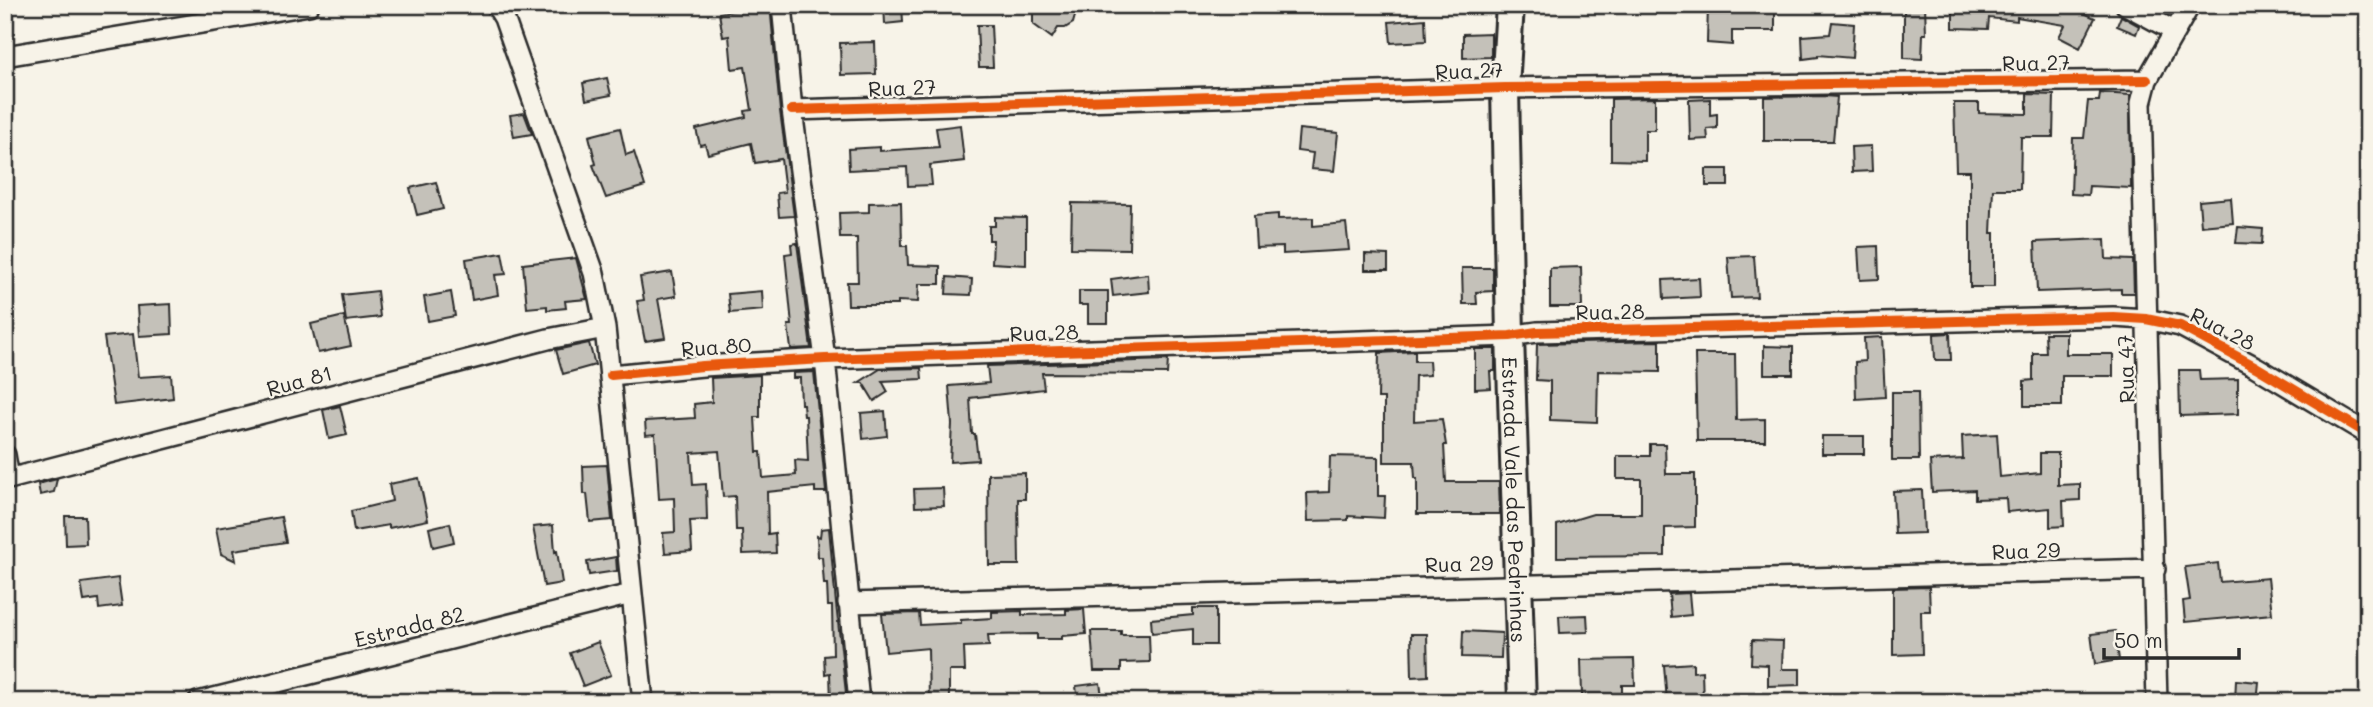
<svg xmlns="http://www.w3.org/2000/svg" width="2373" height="707" viewBox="0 0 2373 707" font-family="Mali,sans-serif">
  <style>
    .building { fill: #c4c1b9; stroke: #2b2b2b; stroke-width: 2 }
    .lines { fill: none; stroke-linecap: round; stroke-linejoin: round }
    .street-casing { stroke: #2b2b2b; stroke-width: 24 }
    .secondary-casing { stroke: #2b2b2b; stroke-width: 32 }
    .street { stroke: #f7f3e8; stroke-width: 19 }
    .secondary { stroke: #f7f3e8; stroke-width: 26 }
    .cycleway-casing { stroke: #f7f3e8; stroke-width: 15 }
    .cycleway { stroke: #e8590c; stroke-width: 10 }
    .labels { text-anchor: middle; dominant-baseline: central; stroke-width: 5; stroke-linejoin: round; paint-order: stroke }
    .street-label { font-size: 21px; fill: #2b2b2b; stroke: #f7f3e8 }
  </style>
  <rect width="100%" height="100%" fill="#f7f3e8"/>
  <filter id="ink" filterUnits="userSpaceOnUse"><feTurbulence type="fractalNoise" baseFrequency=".0143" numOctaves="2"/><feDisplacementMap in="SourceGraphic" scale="14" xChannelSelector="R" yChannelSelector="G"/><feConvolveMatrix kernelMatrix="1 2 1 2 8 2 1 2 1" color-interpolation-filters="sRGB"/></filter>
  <g filter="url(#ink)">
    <!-- building -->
    <path class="building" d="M770 5 780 111 794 216 779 217 777 193 785 192 781 159 755 163 751 143 708 154 705 144 700 145 696 129 746 117 745 111 752 110 745 67 732 69 729 36 723 37 719 13Z
      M884 5H902L903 22 885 24Z
      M1033 5H1078L1073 23 1065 28H1058L1052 38 1033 24Z
      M1708 5H1775V31H1732V45L1707 43Z
      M1904 5H1925L1926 34H1923L1922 59 1904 58Z
      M1953 5H2031L2072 12 2073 8 2095 18 2080 48 2059 37 2065 25 2017 17V21L1989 18 1988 29 1953 28Z
      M2121 16 2139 26 2136 34 2117 26Z
      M1425 19 1426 41 1391 43 1389 22Z
      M1832 22 1854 24 1852 58 1818 55V57L1803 59 1802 36 1830 34Z
      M977 25H991L993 67H979Z
      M1491 33V57L1463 58V34Z
      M875 42 876 74 841 75 840 43Z
      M607 78 611 95 586 100 583 83Z
      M2100 93 2130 95 2131 188 2089 186 2088 195 2071 194 2073 138H2084L2088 101H2099Z
      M2027 94 2054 95 2053 137H2021L2020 189H1993L1991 233H1994V287H1970V171H1956L1954 103H1979V113L2027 114Z
      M1824 96 1837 97 1833 141H1764V97Z
      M1655 98V130H1645V161L1611 160V99Z
      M1710 99V115L1717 114V128L1707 129 1708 139 1690 140 1689 100Z
      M524 113 532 134 514 137 510 115Z
      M960 125 964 161 930 165 932 185 908 186 907 167 849 170 848 149 880 147V151L939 147 936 128Z
      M620 128 626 155 634 152 645 186 606 198 593 165 596 164 589 136Z
      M1299 129 1338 133 1334 171 1311 169 1313 153 1297 151Z
      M1871 146 1872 171 1852 172 1851 147Z
      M1706 169H1728V186H1706Z
      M436 182 443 209 417 215 410 188Z
      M2231 198 2233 223 2201 226 2199 201Z
      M901 202 902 246H907L908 265 940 266V284H919L918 302 898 301V305H848L847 282H858L857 238H840L839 213 869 212V203Z
      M1072 203 1130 204 1129 249 1071 248Z
      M1278 214V219L1313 218V226L1346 223 1349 250 1283 254V247L1256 248 1254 216Z
      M995 217 1026 218V265L992 263 993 240H989V226H995Z
      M2238 227 2263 229 2262 244 2236 243Z
      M2105 239 2106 259 2133 260 2134 293H2121V289L2037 292 2035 242Z
      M797 243 811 348 791 349 788 325H792L785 254 792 253 791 244Z
      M1878 246 1879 279 1860 280 1858 247Z
      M502 253 506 274 495 275 498 295 472 300 466 259Z
      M1365 254 1388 255V270H1365Z
      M1754 256 1757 297 1731 298 1728 257Z
      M576 258 587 299 565 301 566 308 547 310V306L527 308 523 264Z
      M1581 267 1582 307H1550V268Z
      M1462 268H1493V291L1476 292 1477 304H1463Z
      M672 272 676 296 658 299 665 338 645 341 637 301 644 300 640 277Z
      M1148 274 1149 292 1113 296 1111 279Z
      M947 277 972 279 971 295 946 294Z
      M1699 278 1700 297 1664 299 1663 280Z
      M377 291 380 317 346 321 342 295Z
      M762 291 763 310 730 313 728 294Z
      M1079 291H1108V323H1088V305H1079Z
      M451 292 455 316 428 321 424 297Z
      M171 304 172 334 139 336 137 306Z
      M344 316 351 346 318 353 311 324Z
      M1950 333 1951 360H1935L1934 334Z
      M2045 333H2066V354H2113V376H2062V406H2024V381L2033 380V353H2046Z
      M133 334 138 377 171 375 173 398 114 405 104 337Z
      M1882 337 1885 397 1856 399 1855 362 1865 361 1864 338Z
      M1660 341V372L1598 371 1597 422 1550 420V381L1536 380 1537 344Z
      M589 343 595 365 563 374 556 350Z
      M1764 346 1793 347V374H1764Z
      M1475 349H1495V371H1490L1491 388 1475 389Z
      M1415 351V361H1429L1430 375 1415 376 1414 421 1442 419 1446 445H1444L1446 482H1499L1500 514H1417V478H1415L1414 462H1384V398H1378L1379 353Z
      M1695 354H1735L1736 420 1765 419V441H1697Z
      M1168 360 1167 374 1042 373 1044 389 970 398 972 434H975L978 460 950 462 952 424 949 386 989 383 987 366Z
      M921 368 922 379 882 381 888 392 874 401 863 383H858L880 369Z
      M2179 370H2199L2200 380 2238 379V414L2180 416Z
      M814 372 826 492H815V487L767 492 768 534 775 533 776 553 743 554 742 530H736L735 496 723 497 719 451 691 453 693 485 706 484 707 520 690 521 692 551 665 553 663 533 675 532 674 498 659 499 655 434 646 435 645 421 695 418 694 404 712 402 711 378 760 375V417H755L757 452H761L763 478 796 475 795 460 808 461 806 416H804L803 404H801L800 378H793V373Z
      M1892 392H1918L1919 460H1892Z
      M340 406 347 435 329 439 323 410Z
      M885 411 887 436 863 439 861 413Z
      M1997 434 2000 477 2040 473V453H2058V485L2080 484V500L2063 501 2064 526 2050 527V508L2007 512 2006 498 1975 499V490L1932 492 1930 461 1963 459 1962 436Z
      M1822 436H1864V454H1822Z
      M1650 444H1665L1666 474H1695V527L1665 528V556L1557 557V525L1593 514H1641V479H1617V456H1650Z
      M1330 456 1378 457V496H1385L1384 518 1348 516V520L1308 521 1307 493 1329 492Z
      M607 465 612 520 590 522 587 494H584L583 466Z
      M1025 473V499H1018L1019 565H989L988 474Z
      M419 478 428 520 389 528V525L354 531 351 511 392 501 389 484Z
      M57 479 54 492 40 495 38 484Z
      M943 488 944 506 915 507 914 489Z
      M1922 490 1924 533 1895 534 1893 491Z
      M65 516H85L86 544 66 545Z
      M281 517 286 542 234 550 236 561 221 554 216 528Z
      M450 523 454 542 433 547 429 528Z
      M553 525 555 552 557 551 562 583 544 586 533 527Z
      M829 528 836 604 847 702H831L830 673 825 674 824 656 833 655 832 606H828L827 584H824L822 557H818L817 536 820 537 821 529Z
      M616 557 617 571 589 575 587 562Z
      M2218 563 2220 582 2268 578 2272 614 2185 622 2183 601 2190 600 2185 567Z
      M118 578 122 606 99 609 98 599 84 601 81 583Z
      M1929 587 1930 611H1921L1922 654 1893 655V588Z
      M1689 593 1691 615 1671 617 1669 594Z
      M1193 608H1216V645H1193V629L1152 633 1151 619 1193 615Z
      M1084 609 1086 634 1062 636V639H1037V634L988 635 989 646 964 647 965 671H949V702H929L928 648 886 652 882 614 919 613 920 625 961 623V620L992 618V612L1022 611V615L1066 614V610Z
      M1587 615 1588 632 1560 633 1559 616Z
      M1091 631H1121V635H1149L1150 662 1121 663V671H1094Z
      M1463 631 1502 633 1501 658 1462 657Z
      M2115 631 2119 660 2095 664 2091 634Z
      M1411 634H1427L1428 676 1412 677Z
      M1752 640 1783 641 1782 669H1800V685L1768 686V665L1751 664Z
      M598 642 611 675 583 686 570 653Z
      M1634 659 1635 685H1622V695L1582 696 1581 660Z
      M1693 663V672L1702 671 1703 702H1667L1664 665Z
      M2236 680 2259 682 2257 702H2235Z
      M1100 683 1103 702H1078L1076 686Z"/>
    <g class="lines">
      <defs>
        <path id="street" d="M496 5 504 18 594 273 605 328 643 702
          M782 5 792 110 825 359 859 702
          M2126 5 2174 31
          M5 56 309 5
          M792 110 1505 88 2147 80
          M611 375 703 366 825 359 1510 336 1537 332 2113 317 2146 319 2180 326 2256 367 2368 434
          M5 455 9 478
          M5 480 548 339 605 328
          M848 603 2155 569
          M198 702 631 594
          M2157 702 2141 103 2147 80 2190 5"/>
        <g id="secondary">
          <path id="s1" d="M1510 5 1505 88 1510 336 1522 702"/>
        </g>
      </defs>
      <!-- street casing -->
      <use href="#street" class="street-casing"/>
      <!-- secondary casing -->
      <use href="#secondary" class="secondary-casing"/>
      <!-- street -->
      <use href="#street" class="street"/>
      <!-- secondary -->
      <use href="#secondary" class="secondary"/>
      <defs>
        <path id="cycleway" d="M792 110 1505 88 2147 80
          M611 375 703 366 825 359 1510 336 1537 332 2113 317 2146 319 2180 326 2256 367 2368 434"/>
      </defs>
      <!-- cycleway casing -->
      <use href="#cycleway" class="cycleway-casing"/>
      <!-- cycleway -->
      <use href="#cycleway" class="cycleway"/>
    </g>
  </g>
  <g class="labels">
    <!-- street labels -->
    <g class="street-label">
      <text transform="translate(2036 62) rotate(-1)">Rua 27</text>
      <text transform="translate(1469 70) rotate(-2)">Rua 27</text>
      <text transform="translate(902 87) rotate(-2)">Rua 27</text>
      <text transform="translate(1610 311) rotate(-1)">Rua 28</text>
      <text transform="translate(2223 328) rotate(27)">Rua 28</text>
      <text transform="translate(1044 332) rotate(-2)">Rua 28</text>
      <text transform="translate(716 346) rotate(-4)">Rua 80</text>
      <text transform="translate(2125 369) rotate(-92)">Rua 47</text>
      <text transform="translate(299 380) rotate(-15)">Rua 81</text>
      <text stroke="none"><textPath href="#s1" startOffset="495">Estrada Vale das Pedrinhas</textPath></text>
      <text transform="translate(2026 550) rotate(-2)">Rua 29</text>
      <text transform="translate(1459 563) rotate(-2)">Rua 29</text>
      <text transform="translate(409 626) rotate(-14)">Estrada 82</text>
    </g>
  </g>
  <!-- margin -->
  <rect width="2373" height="707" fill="none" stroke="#f7f3e8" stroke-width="28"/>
  <rect x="14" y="14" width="2345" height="679" fill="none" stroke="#2b2b2b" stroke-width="2.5" filter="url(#ink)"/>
  <!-- scale -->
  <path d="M2104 648v10h135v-10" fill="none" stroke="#2b2b2b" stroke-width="3.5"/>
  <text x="2114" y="648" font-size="21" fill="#2b2b2b" stroke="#f7f3e8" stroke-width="5" paint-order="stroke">50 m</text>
</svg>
